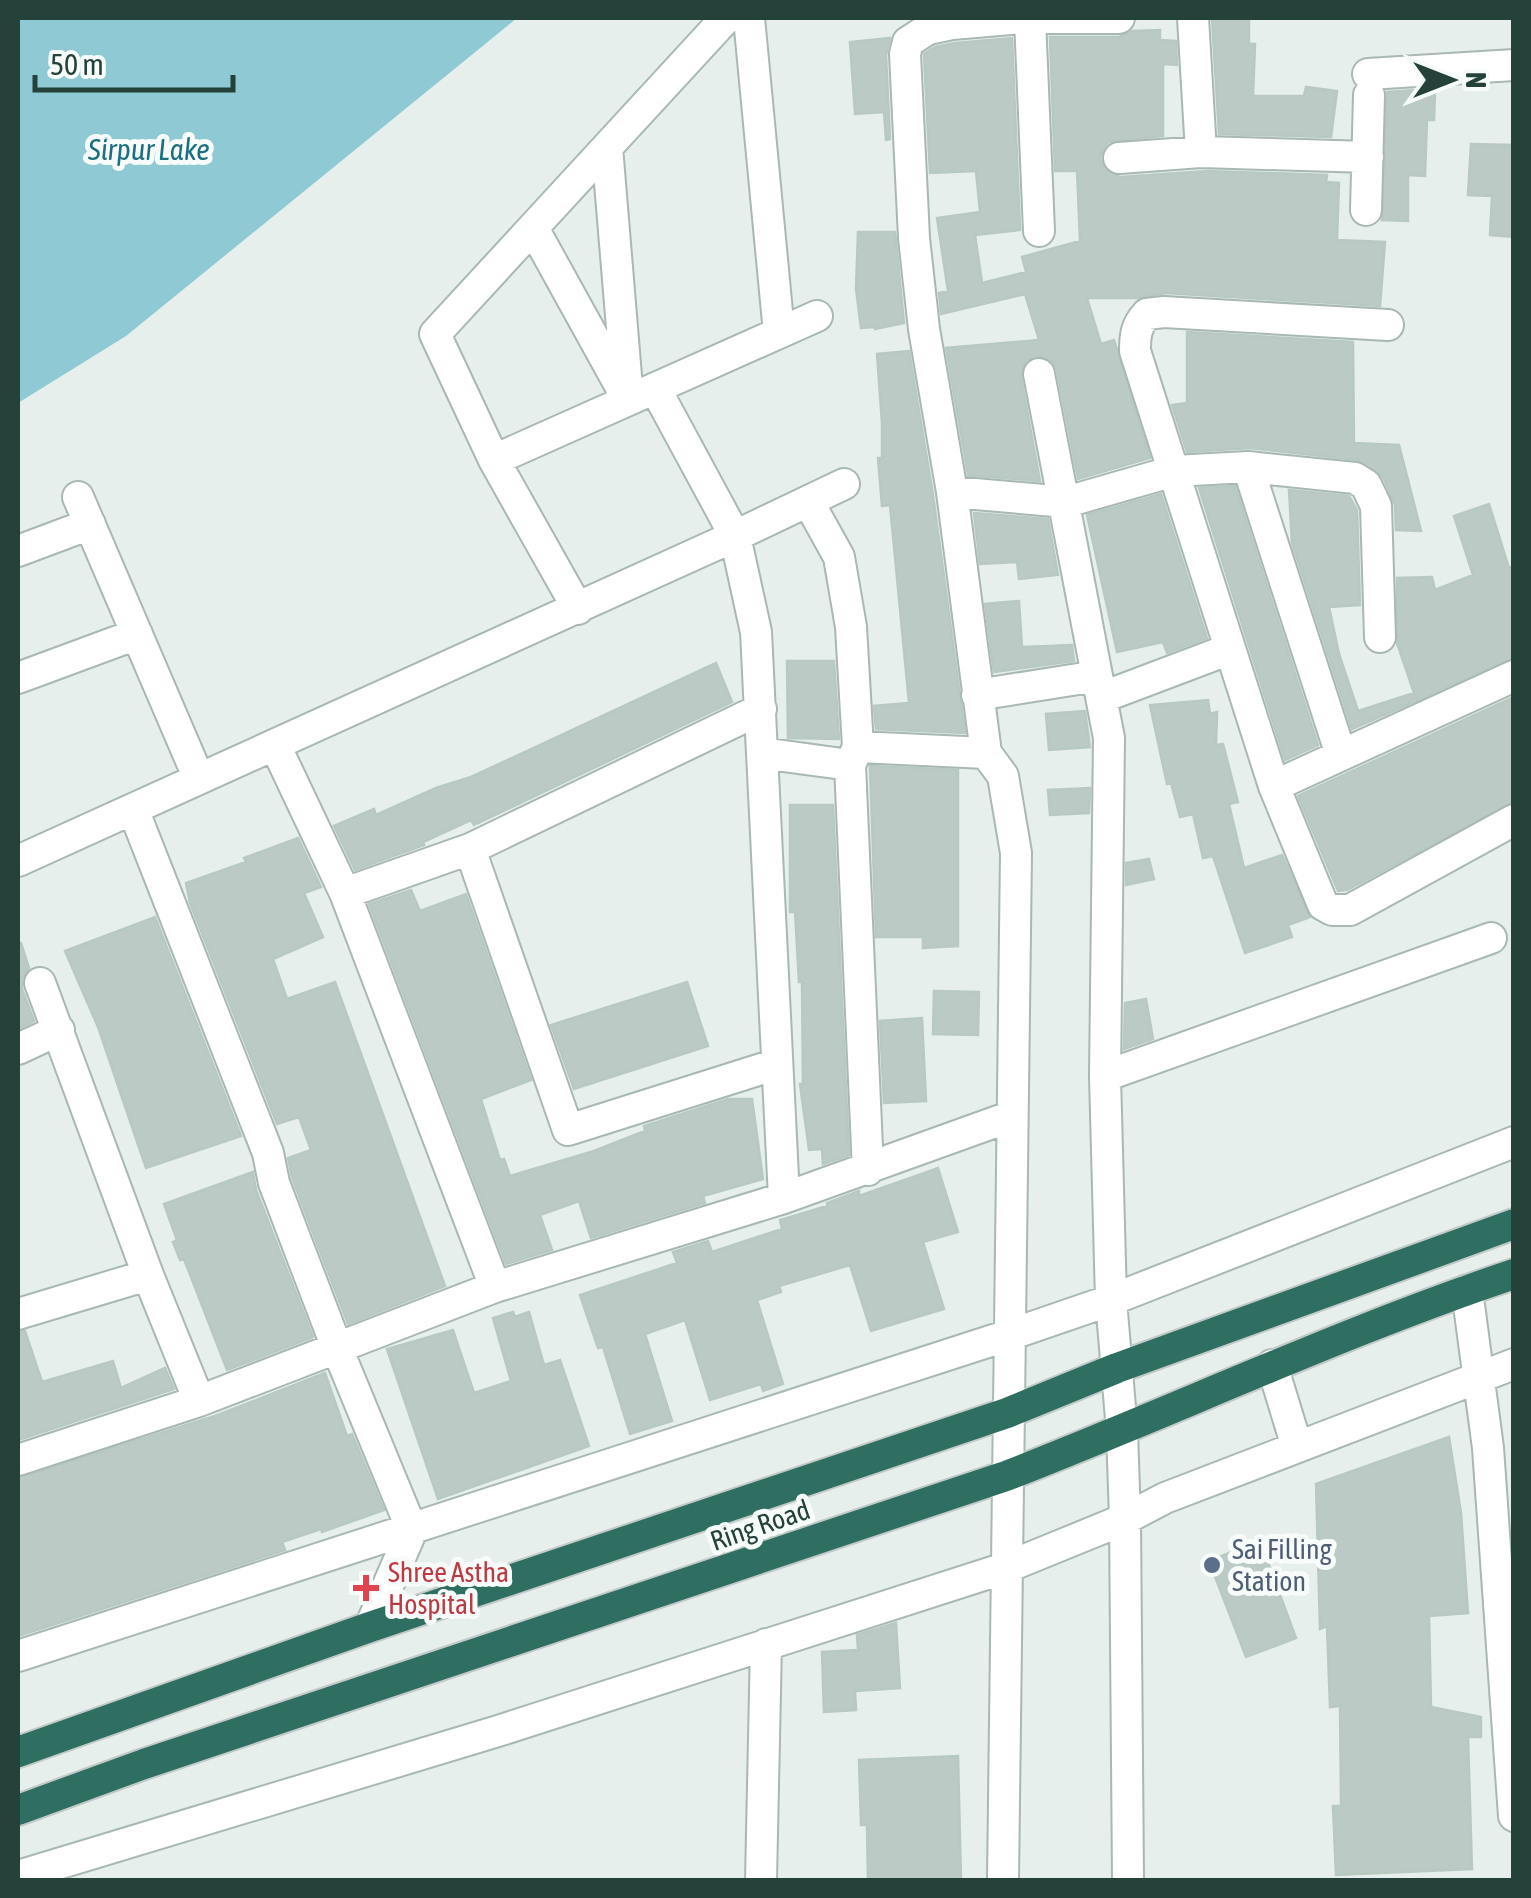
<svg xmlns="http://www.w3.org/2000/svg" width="1531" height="1898" viewBox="0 0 1531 1898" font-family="'Asap Condensed',sans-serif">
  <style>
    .water { fill: #8ec9d4 }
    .building { fill: #bbcac4; stroke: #b8c9c2; stroke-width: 2.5 }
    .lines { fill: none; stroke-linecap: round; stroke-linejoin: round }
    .minor-casing { stroke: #a8b8b2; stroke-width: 34 }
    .highway-casing { stroke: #c2cac8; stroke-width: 34 }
    .minor { stroke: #fff; stroke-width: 30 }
    .highway { stroke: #2f6f62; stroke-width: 30 }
    .service-dot { fill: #5c6f8a; stroke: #f7fbf9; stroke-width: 4 }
    .health-dot { fill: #e0444e; stroke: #f7fbf9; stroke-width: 4 }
    .labels { text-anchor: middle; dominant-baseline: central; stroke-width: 10; stroke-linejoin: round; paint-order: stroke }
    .street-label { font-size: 28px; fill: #24423a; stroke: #f7fbf9 }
    .service-label { font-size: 28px; fill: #4e5e75; stroke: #f7fbf9; text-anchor: start }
    .health-label { font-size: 28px; fill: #be3a42; stroke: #f7fbf9; text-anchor: start }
    .water-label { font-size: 30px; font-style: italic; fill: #1c6f80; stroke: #f7fbf9 }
  </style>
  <rect width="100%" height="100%" fill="#e6efeb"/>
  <!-- water -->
  <path class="water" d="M18 18H517L126 336 18 403Z"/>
  <!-- building -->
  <path class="building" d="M1212 18H1249V44H1255L1253 96H1304L1306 87 1337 91 1331 137 1219 134Z
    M1160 30V40L1176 41 1177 65 1163 64V136L1109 142 1103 149 1100 158 1104 169 1120 177 1208 171 1327 175 1326 182 1339 183 1337 240 1385 242 1380 306 1165 293 1139 298H1087L1101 344 1114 340 1150 458 1078 479 1057 370 1052 361 1036 356 1026 361 1021 377 1040 481 968 475 946 348 1039 340 1025 294 941 314 939 293 948 291 937 218 980 212 976 171 930 173 924 54 935 47 955 43 1012 38 1020 230 975 235 982 283 1026 272 1022 257 1080 241 1077 171H1055L1050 37H1119L1132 31Z
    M890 38 886 55 890 139 886 140 884 112 855 114 850 42Z
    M1417 90 1435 91 1434 120H1427L1425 176 1408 175V221L1382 220 1387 92Z
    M1471 144 1514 145V237L1490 235 1492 196 1468 195Z
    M858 232H895L904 323 875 329V327L861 328 856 289Z
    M1187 332 1353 342 1354 443 1399 445 1421 531 1396 530 1395 505 1383 477 1358 460 1250 448 1187 452 1172 405 1187 403Z
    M909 351 933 495 965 733 876 729 874 706 909 703 890 505 882 506 878 458H882V423L877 354Z
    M1235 486 1318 745 1285 760 1199 488Z
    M1289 490 1349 496 1357 510 1360 605 1329 607 1339 654 1358 711 1414 693 1397 643V578L1432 577 1435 590 1473 575 1454 516 1489 504 1509 568 1514 566V658L1352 729 1292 543Z
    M1161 494 1207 638 1167 653 1163 642 1117 652 1087 515Z
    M974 513 1048 519 1058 575 1019 579 1017 562 980 564Z
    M1019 601 1022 647 1072 645 1074 661 994 672 985 604Z
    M787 661H834L839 739 788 738Z
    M716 663 732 702 474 825 471 820 423 842 424 845 355 870 334 826 374 809 376 815 436 788 471 777Z
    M1514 697V801L1347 890 1338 891 1298 796Z
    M1208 700 1210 714 1217 712 1216 745 1223 744 1238 802 1229 804 1244 868 1282 855 1310 917 1288 925 1292 937 1245 953 1213 856 1203 858 1193 814 1180 817 1171 783 1167 784 1150 705Z
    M1085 711 1090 747 1049 750 1046 714Z
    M870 766 958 770V946L923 948V937H876Z
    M1090 788 1089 813 1050 815 1048 790Z
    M790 805H833L849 1155 823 1164 822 1149 809 1150 800 1084H803L802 982H799L795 912H790Z
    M298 838 321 887 304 893 323 937 273 959 287 999 335 982 445 1286 348 1324 292 1178 288 1158 311 1150 299 1117 277 1124 190 903 186 883 246 862 244 858Z
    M1149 859 1154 879 1126 885V863Z
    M411 890 420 911 466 894 531 1080 481 1099 500 1160 504 1159 510 1176 594 1151 645 1131 644 1126 728 1099H752L763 1179 703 1196 705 1203 591 1238 579 1201 540 1215 552 1250 506 1264 369 904Z
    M155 917 241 1136 146 1168 98 1027 65 951Z
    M21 943 29 968 22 979V989L34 1021 18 1029V944Z
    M687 982 708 1046 574 1089 551 1025Z
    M934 991 979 992 978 1035 933 1034Z
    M1146 999 1153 1039 1124 1049 1125 1003Z
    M922 1018 926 1101 884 1103 880 1021Z
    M938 1168 958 1232 923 1242 944 1309 871 1331 850 1265 779 1286 781 1292 757 1300 783 1384 763 1391 761 1384 710 1400 685 1320 645 1334 672 1421 630 1434 603 1347 598 1348 580 1295 677 1263 673 1252 708 1241 712 1252 782 1229 780 1220 827 1206V1203L859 1191V1196Z
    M253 1172 256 1190 313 1337 227 1370 184 1259 180 1260 173 1242 177 1240 164 1204Z
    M513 1312 515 1317 529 1312 544 1365 560 1360 589 1446 438 1499 387 1349 453 1330 474 1393 511 1381 493 1318Z
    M25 1331 42 1382 113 1361 121 1388 165 1368 174 1389 18 1440V1332Z
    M325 1373 347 1436 352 1434 384 1510 322 1532 321 1529 282 1542 285 1550 18 1636V1478L215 1416Z
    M1449 1437 1461 1513 1468 1613 1429 1616 1431 1707 1481 1717V1737H1468L1472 1869 1336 1875 1333 1806H1341L1340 1706 1330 1707 1327 1626 1320 1629 1316 1484Z
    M1260 1541 1296 1638 1246 1657 1209 1561Z
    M896 1623 900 1688 855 1691 856 1710 824 1712 822 1652 858 1650 857 1635Z
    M958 1756 961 1880H868L867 1825H861L859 1760Z"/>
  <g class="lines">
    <defs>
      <path id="minor" d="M726 18 435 334 494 460 817 316
        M749 18 779 333
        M1193 18 1201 152
        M1030 19 1039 231
        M1368 74 1514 65
        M607 147 628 400
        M1119 158 1201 152 1368 157
        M1366 210 1369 95
        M533 228 622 389
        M1388 325 1164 312 1147 314C1136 326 1135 335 1135 351L1274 786 1323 905 1332 910H1350L1514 820
        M1039 374 1109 738 1105 1076 1111 1300 1122 1431 1125 1519 1128 1880
        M655 388 735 536 844 484
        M494 460 578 609
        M1248 467 1341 755
        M952 492 1066 502 1174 471 1248 467 1355 478 1366 485 1376 506 1380 637
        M78 497 199 779
        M808 501 839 557 851 627 858 747
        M18 551 90 524
        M18 678 137 634
        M977 695 1097 676
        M1103 697 1230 649
        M275 745 345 893 495 1287
        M762 753 850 765 858 747 986 753
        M850 765 868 1170
        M1274 786 1514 676
        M133 809 268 1153 274 1183 337 1348 412 1530 370 1627
        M470 849 568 1130 777 1064
        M18 861 735 536 756 632 784 1198
        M345 893 470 849 761 709
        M40 983 148 1275 199 1401
        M18 1049 59 1030
        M1105 1076 1491 938
        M1467 1290 1488 1448 1514 1816
        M18 1314 148 1275
        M1272 1365 1297 1447
        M18 1460 199 1401 495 1287 784 1198 1012 1116
        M18 1656 1012 1334 1111 1300 1514 1142
        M18 1876 498 1731 1005 1568 1125 1519 1165 1498 1514 1364
        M761 1880 766 1644
        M1003 1880 1016 853 1003 776 986 753 952 492 924 329 914 238 905 54 908 42 928 29 952 24 1022 18H1119"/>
      <path id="highway" d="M18 1752 370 1627 1007 1413 1117 1368 1514 1224
        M18 1810 144 1764 1006 1476C1176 1410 1341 1332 1514 1274"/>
    </defs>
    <!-- minor casing -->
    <use href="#minor" class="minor-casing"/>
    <!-- highway casing -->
    <use href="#highway" class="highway-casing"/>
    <!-- minor -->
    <use href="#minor" class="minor"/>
    <!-- highway -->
    <use href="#highway" class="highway"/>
  </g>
  <!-- markers -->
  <circle class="service-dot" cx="1212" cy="1565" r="10"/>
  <path class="health-dot" d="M361 1573h10v10h10v10h-10v10h-10v-10h-10v-10h10z"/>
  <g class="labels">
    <!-- street labels -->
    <g class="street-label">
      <text transform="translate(760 1525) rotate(-19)">Ring Road</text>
    </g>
    <!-- service labels -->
    <g class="service-label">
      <text x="1232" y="1549">Sai Filling<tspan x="1232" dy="32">Station</tspan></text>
    </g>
    <!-- health labels -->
    <g class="health-label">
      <text x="388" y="1572">Shree Astha<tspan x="388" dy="32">Hospital</tspan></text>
    </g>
    <!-- water labels -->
    <g class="water-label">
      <text x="149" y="149">Sirpur Lake</text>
    </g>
  </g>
  <!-- border -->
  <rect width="1531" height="1898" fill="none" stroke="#24423a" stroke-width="40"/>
  <!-- north arrow -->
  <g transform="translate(1451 80) rotate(90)" stroke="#f7fbf9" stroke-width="8" paint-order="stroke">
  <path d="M0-8L18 38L0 25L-18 38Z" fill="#24423a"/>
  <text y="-15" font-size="28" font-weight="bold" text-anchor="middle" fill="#24423a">N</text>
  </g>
  <!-- scale -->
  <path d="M35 75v15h198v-15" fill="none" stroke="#24423a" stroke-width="5"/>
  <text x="50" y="75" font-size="30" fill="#24423a" stroke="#f7fbf9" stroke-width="8" paint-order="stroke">50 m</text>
</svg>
